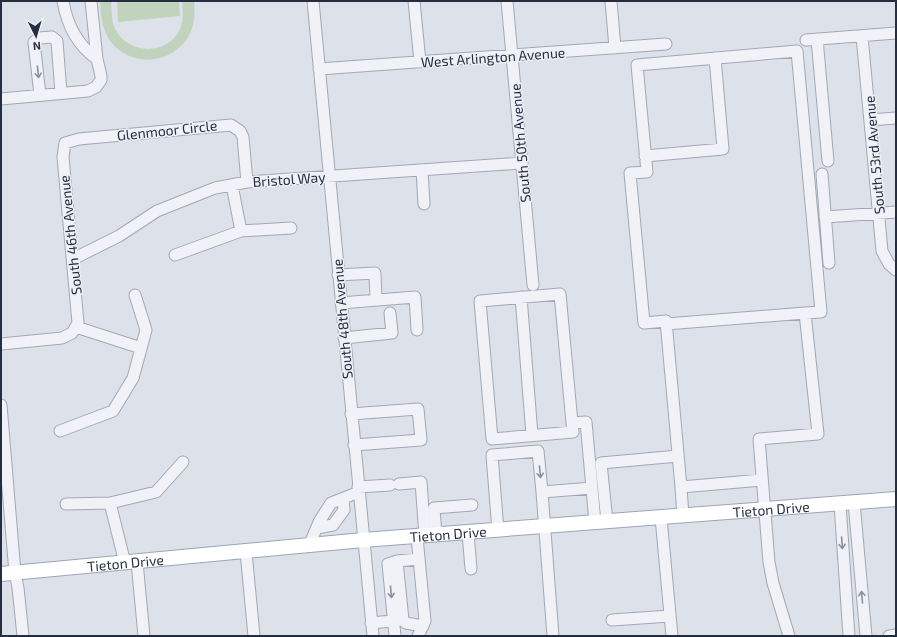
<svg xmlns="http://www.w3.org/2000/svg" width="897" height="637" viewBox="0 0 897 637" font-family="'Exo 2',sans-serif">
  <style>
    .green { fill: #c2d3bd }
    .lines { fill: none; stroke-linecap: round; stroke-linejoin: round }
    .minor-casing { stroke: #a2a8b3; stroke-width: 13 }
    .major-casing { stroke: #9ba5b6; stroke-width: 16 }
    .minor { stroke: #f0f2f7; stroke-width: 11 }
    .major { stroke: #fff; stroke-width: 14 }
    .oneway { stroke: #8a909c }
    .labels { text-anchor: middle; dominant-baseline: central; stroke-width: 3; stroke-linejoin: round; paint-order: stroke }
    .street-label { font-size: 14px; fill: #252e41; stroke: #edf0f6 }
  </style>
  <rect width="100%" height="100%" fill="#dde1e9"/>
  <!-- green -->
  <path class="green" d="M100 1H111C112 10 111 20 115 29 128 55 168 56 180 29 184 20 183 10 182 1H194C195 11 195 21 191 31 175 69 120 69 105 31 101 22 101 11 100 1Z
    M117 1H179L180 16 118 22Z"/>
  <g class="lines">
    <defs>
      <path id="minor" d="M63 1C67 25 77 45 97 59
        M313 1 373 636
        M414 1 420 62
        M507 1 533 285
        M611 1 615 48
        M862 36 882 251 889 264 896 270
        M817 39 828 161
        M806 40 896 33
        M319 69 666 44
        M40 95 34 42 39 38 52 37 57 41 61 93
        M1 99 88 91 96 87 101 80V76L97 59 91 1
        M870 120 896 118
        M645 156 723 149 715 58
        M422 170 424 204
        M822 174 829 263
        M232 185 241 231
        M825 217 896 212
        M175 255 241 231 291 228
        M73 259 119 236 157 211 215 188 247 182 522 163
        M338 275 375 273 376 300
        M521 297 532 435
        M341 303 415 297 417 330
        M666 324 805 313 818 434 759 439 769 562 773 583 789 636
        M76 327 141 348
        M344 338 392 333 390 313
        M1 344 62 338 72 333 78 323 63 157 65 143 79 139 231 125 240 131 243 137 247 182
        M1 405 15 573 18 588 23 636
        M351 414 418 409 421 440 354 445
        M572 423 573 432 492 439 480 301 560 294 572 423 586 422 592 488
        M60 431 113 411 133 378 146 330 135 295
        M762 480 681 487 666 321 644 323 630 173 647 172 637 65 797 51 821 312 805 313
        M399 484 421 482 425 536
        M358 487 390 485
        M681 487 683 516
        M854 502 866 636
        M110 503 125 563
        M66 504 110 503 156 492 183 462
        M840 504 849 636
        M661 518 672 636
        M607 522 601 463 678 456
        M317 528 333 525 344 510 343 499
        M498 531 492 455 538 451 542 492
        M468 533 471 569
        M436 535 434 508 472 505
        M417 537 425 621 418 636
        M309 546 319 522 331 503 359 492
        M246 552 254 636
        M137 562 144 636
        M403 620 397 561 419 559
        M612 620 670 616
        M371 623 403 620 406 623 423 626
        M395 636 388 564 397 561
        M553 636 542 492 592 488 595 523
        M889 636 896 635"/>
      <g id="major">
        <path id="s1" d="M1 574 363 540 896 499"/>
      </g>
    </defs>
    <!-- minor casing -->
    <use href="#minor" class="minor-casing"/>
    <!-- major casing -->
    <use href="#major" class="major-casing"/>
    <!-- minor -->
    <use href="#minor" class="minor"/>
    <!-- major -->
    <use href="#major" class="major"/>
  </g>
  <!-- one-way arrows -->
  <defs><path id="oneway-shaft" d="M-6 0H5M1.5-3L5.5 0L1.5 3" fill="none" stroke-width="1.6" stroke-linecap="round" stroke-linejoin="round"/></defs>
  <g class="oneway">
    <use href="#oneway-shaft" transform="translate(38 72) rotate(84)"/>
    <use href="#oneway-shaft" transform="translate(540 472) rotate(85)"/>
    <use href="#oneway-shaft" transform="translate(842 543) rotate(86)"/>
    <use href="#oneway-shaft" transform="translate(391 592) rotate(85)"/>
    <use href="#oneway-shaft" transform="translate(862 597) rotate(-95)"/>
  </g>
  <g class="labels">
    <!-- street labels -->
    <g class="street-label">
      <text transform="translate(493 57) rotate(-4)">West Arlington Avenue</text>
      <text transform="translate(167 130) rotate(-6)">Glenmoor Circle</text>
      <text transform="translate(520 143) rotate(-95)">South 50th Avenue</text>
      <text transform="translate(874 155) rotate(-95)">South 53rd Avenue</text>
      <text transform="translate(289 179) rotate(-4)">Bristol Way</text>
      <text transform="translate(70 235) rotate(-96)">South 46th Avenue</text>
      <text transform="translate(342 319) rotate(-95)">South 48th Avenue</text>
      <text stroke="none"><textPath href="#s1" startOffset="773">Tieton Drive</textPath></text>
      <text stroke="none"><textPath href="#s1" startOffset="449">Tieton Drive</textPath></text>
      <text stroke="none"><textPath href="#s1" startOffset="125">Tieton Drive</textPath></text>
    </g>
  </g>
  <!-- border -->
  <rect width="897" height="637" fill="none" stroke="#252e41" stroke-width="4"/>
  <!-- north arrow -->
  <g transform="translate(36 36) rotate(175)" stroke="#edf0f6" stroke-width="3" paint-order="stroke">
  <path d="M0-3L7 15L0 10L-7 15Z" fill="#252e41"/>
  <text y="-6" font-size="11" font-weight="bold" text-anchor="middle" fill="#252e41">N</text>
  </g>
</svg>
